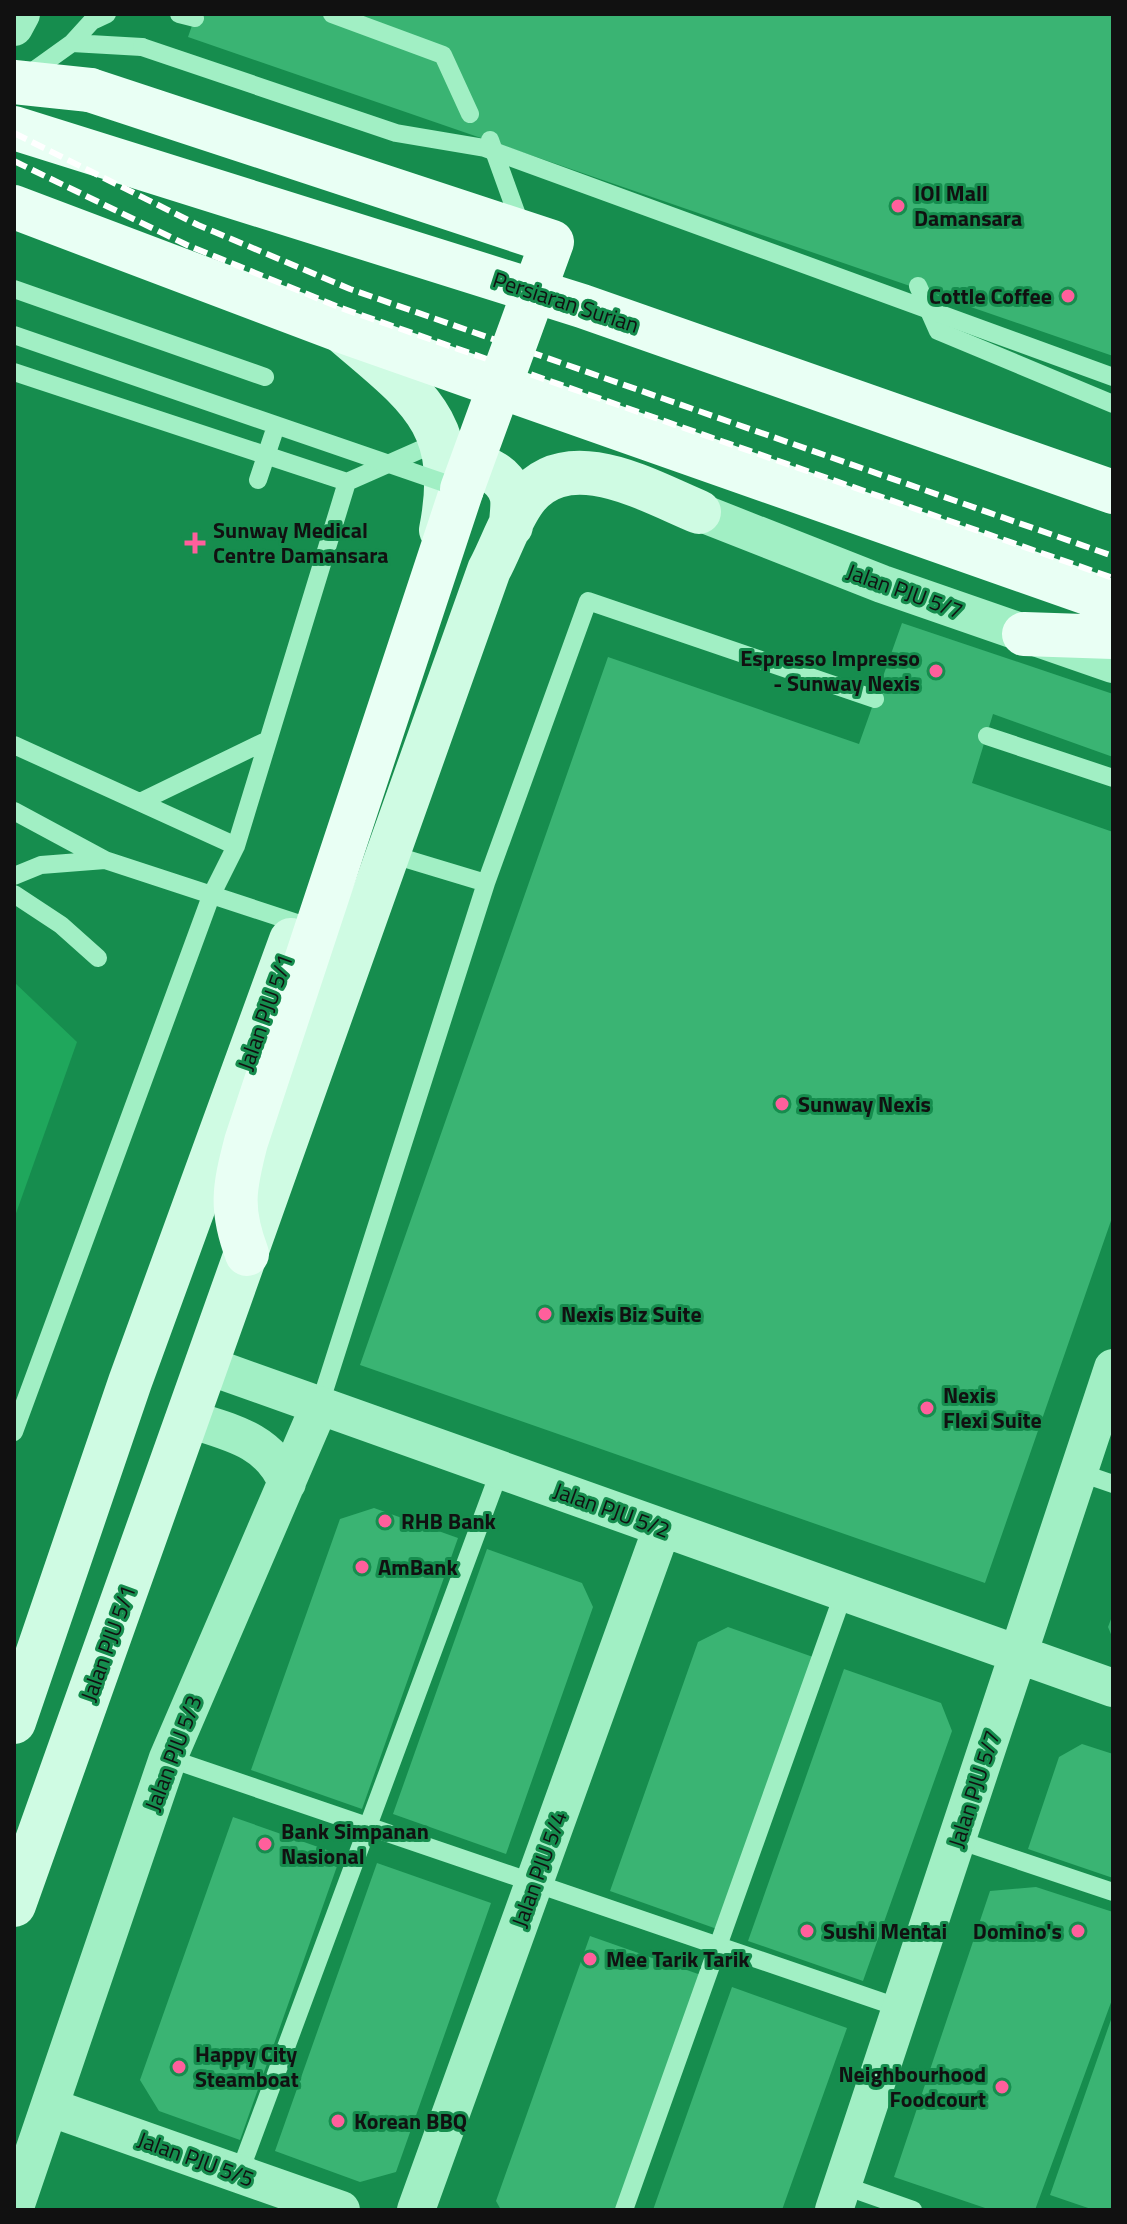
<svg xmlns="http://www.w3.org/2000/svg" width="1127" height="2224" viewBox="0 0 1127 2224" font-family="'Titillium Web',sans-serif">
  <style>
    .green { fill: #1fa75c }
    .building { fill: #3ab473 }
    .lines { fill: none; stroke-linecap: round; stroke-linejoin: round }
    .lane { stroke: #a1efc4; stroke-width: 18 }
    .street { stroke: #a1efc4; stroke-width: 38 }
    .secondary { stroke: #cffbe3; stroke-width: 44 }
    .primary { stroke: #e9fff4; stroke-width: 44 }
    .rail { stroke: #fff; stroke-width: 6; stroke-dasharray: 14 6; stroke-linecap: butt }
    .lane-bridge { stroke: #a1efc4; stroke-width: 18 }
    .primary-bridge { stroke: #e9fff4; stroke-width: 44 }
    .poi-dot { fill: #ff5f9c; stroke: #168d4e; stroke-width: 3 }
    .labels { text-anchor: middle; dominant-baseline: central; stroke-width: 6; stroke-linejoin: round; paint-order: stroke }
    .poi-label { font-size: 22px; font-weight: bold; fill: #111; stroke: #168d4e; text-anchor: start }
    .street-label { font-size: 22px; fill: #111; stroke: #168d4e }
  </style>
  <rect width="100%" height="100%" fill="#168d4e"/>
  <!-- green -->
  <path class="green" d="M14 982 77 1042 14 1219Z"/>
  <!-- building -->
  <path class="building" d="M196 14H1113V356L188 37Z
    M902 623 1113 694V757L993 714 972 783 1113 832V1215L985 1583 360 1365 608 657 859 744Z
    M374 1508 458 1538 362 1809 251 1770 340 1519Z
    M487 1549 582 1583 593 1607 506 1854 393 1814Z
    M1113 1614V1639L1108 1627Z
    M728 1627 813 1657 717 1929 610 1891 698 1642Z
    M844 1669 941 1703 952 1731 863 1981 748 1941Z
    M1082 1744 1113 1754V1878L1028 1849 1059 1757Z
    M233 1817 341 1855 240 2140 159 2111 140 2080Z
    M377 1863 491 1903 396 2172 360 2182 275 2151Z
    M1036 1887 1113 1912V1997L1035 2210H991L894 2177 990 1891Z
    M590 1936 701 1975 619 2210H501L496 2201Z
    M732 1987 847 2028 782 2210H653Z
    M1113 2014V2210H1094L1050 2195Z"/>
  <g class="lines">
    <!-- lane -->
    <path class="lane" d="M179 14 195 18
      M332 14 443 55 470 114
      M72 43 92 21 107 14
      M26 76 72 43 142 47
      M490 140 517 215 525 226
      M918 286 938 331 1113 404
      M14 289 265 377
      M14 372 347 482 236 846 211 896 14 1432
      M347 482 440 441
      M987 736 1113 778
      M14 745 236 846
      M140 802 268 740
      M14 811 105 860 297 923
      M390 854 486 883
      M14 876 41 865 105 860
      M14 894 61 925 98 958
      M319 1407 486 883 588 601 875 699
      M1081 1473 1113 1484
      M168 1758 903 2009
      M958 1840 1113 1892
      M239 2174 500 1470
      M842 2185 913 2210
      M624 2210 844 1592"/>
    <!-- street -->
    <path class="street" d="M14 27 21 14
      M699 512 882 584 1113 664
      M206 1365 1113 1688
      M189 1419C230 1432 270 1440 287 1483
      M52 2108 341 2210
      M14 2210 168 1758 319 1407
      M416 2210 662 1528
      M834 2210 1113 1368"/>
    <!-- secondary -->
    <path class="secondary" d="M343 332C417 396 462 422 441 530
      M448 493C453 486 458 476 464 472 482 460 505 476 511 494 514 503 511 517 511 526
      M14 1722 130 1382 291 940
      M14 1905 489 570C501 548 510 519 525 499 568 443 648 491 699 512"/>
    <!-- primary -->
    <path class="primary" d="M14 82 90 90
      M14 128 582 306 1113 492
      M14 207 342 331 1113 602
      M1024 634 1113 637
      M247 1254C230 1209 234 1188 246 1142L462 489"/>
    <!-- rail -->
    <path class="rail" d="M14 133 198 225 350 289 1113 556
      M14 161 187 245 341 308 1113 578"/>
    <!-- lane-bridge -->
    <path class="lane-bridge" d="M142 47 396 133 485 148 1113 377
      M14 335 462 489
      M258 480 276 426"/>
    <!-- primary-bridge -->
    <path class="primary-bridge" d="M90 90 552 242 462 489"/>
  </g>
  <!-- markers -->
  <g class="poi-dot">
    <circle cx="898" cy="206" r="8"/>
    <circle cx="1068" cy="296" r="8"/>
    <path d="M191 531h8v8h8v8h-8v8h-8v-8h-8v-8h8z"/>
    <circle cx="936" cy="671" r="8"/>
    <circle cx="782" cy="1104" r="8"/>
    <circle cx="545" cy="1314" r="8"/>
    <circle cx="927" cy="1408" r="8"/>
    <circle cx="385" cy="1521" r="8"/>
    <circle cx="362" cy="1567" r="8"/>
    <circle cx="265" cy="1844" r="8"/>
    <circle cx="807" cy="1931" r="8"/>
    <circle cx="1078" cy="1931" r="8"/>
    <circle cx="590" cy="1959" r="8"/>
    <circle cx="179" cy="2067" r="8"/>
    <circle cx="1002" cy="2087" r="8"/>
    <circle cx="338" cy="2121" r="8"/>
  </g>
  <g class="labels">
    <!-- poi labels -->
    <g class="poi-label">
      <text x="914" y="193">IOI Mall<tspan x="914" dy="25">Damansara</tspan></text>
      <text x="1052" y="296" text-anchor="end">Cottle Coffee</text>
      <text x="213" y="530">Sunway Medical<tspan x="213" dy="25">Centre Damansara</tspan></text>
      <text x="920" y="658" text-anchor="end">Espresso Impresso<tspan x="920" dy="25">- Sunway Nexis</tspan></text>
      <text x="798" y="1104">Sunway Nexis</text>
      <text x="561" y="1314">Nexis Biz Suite</text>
      <text x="943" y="1395">Nexis<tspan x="943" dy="25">Flexi Suite</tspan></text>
      <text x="401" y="1521">RHB Bank</text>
      <text x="378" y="1567">AmBank</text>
      <text x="281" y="1831">Bank Simpanan<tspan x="281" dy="25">Nasional</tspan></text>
      <text x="823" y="1931">Sushi Mentai</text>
      <text x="1062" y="1931" text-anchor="end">Domino's</text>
      <text x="606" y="1959">Mee Tarik Tarik</text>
      <text x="195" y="2054">Happy City<tspan x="195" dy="25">Steamboat</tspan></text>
      <text x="986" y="2074" text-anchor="end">Neighbourhood<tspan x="986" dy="25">Foodcourt</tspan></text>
      <text x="354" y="2121">Korean BBQ</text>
    </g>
    <!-- street labels -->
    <g class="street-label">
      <text transform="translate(566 302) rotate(18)">Persiaran Surian</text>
      <text transform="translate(905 591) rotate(20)">Jalan PJU 5/7</text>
      <text transform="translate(265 1012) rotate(-70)">Jalan PJU 5/1</text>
      <text transform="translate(612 1510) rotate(20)">Jalan PJU 5/2</text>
      <text transform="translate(108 1643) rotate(-70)">Jalan PJU 5/1</text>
      <text transform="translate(173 1753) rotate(-69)">Jalan PJU 5/3</text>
      <text transform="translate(974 1789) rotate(-72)">Jalan PJU 5/7</text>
      <text transform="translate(539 1869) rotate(-70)">Jalan PJU 5/4</text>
      <text transform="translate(196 2159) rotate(20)">Jalan PJU 5/5</text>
    </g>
  </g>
  <!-- border -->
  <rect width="1127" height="2224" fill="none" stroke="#111111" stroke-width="32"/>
</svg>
